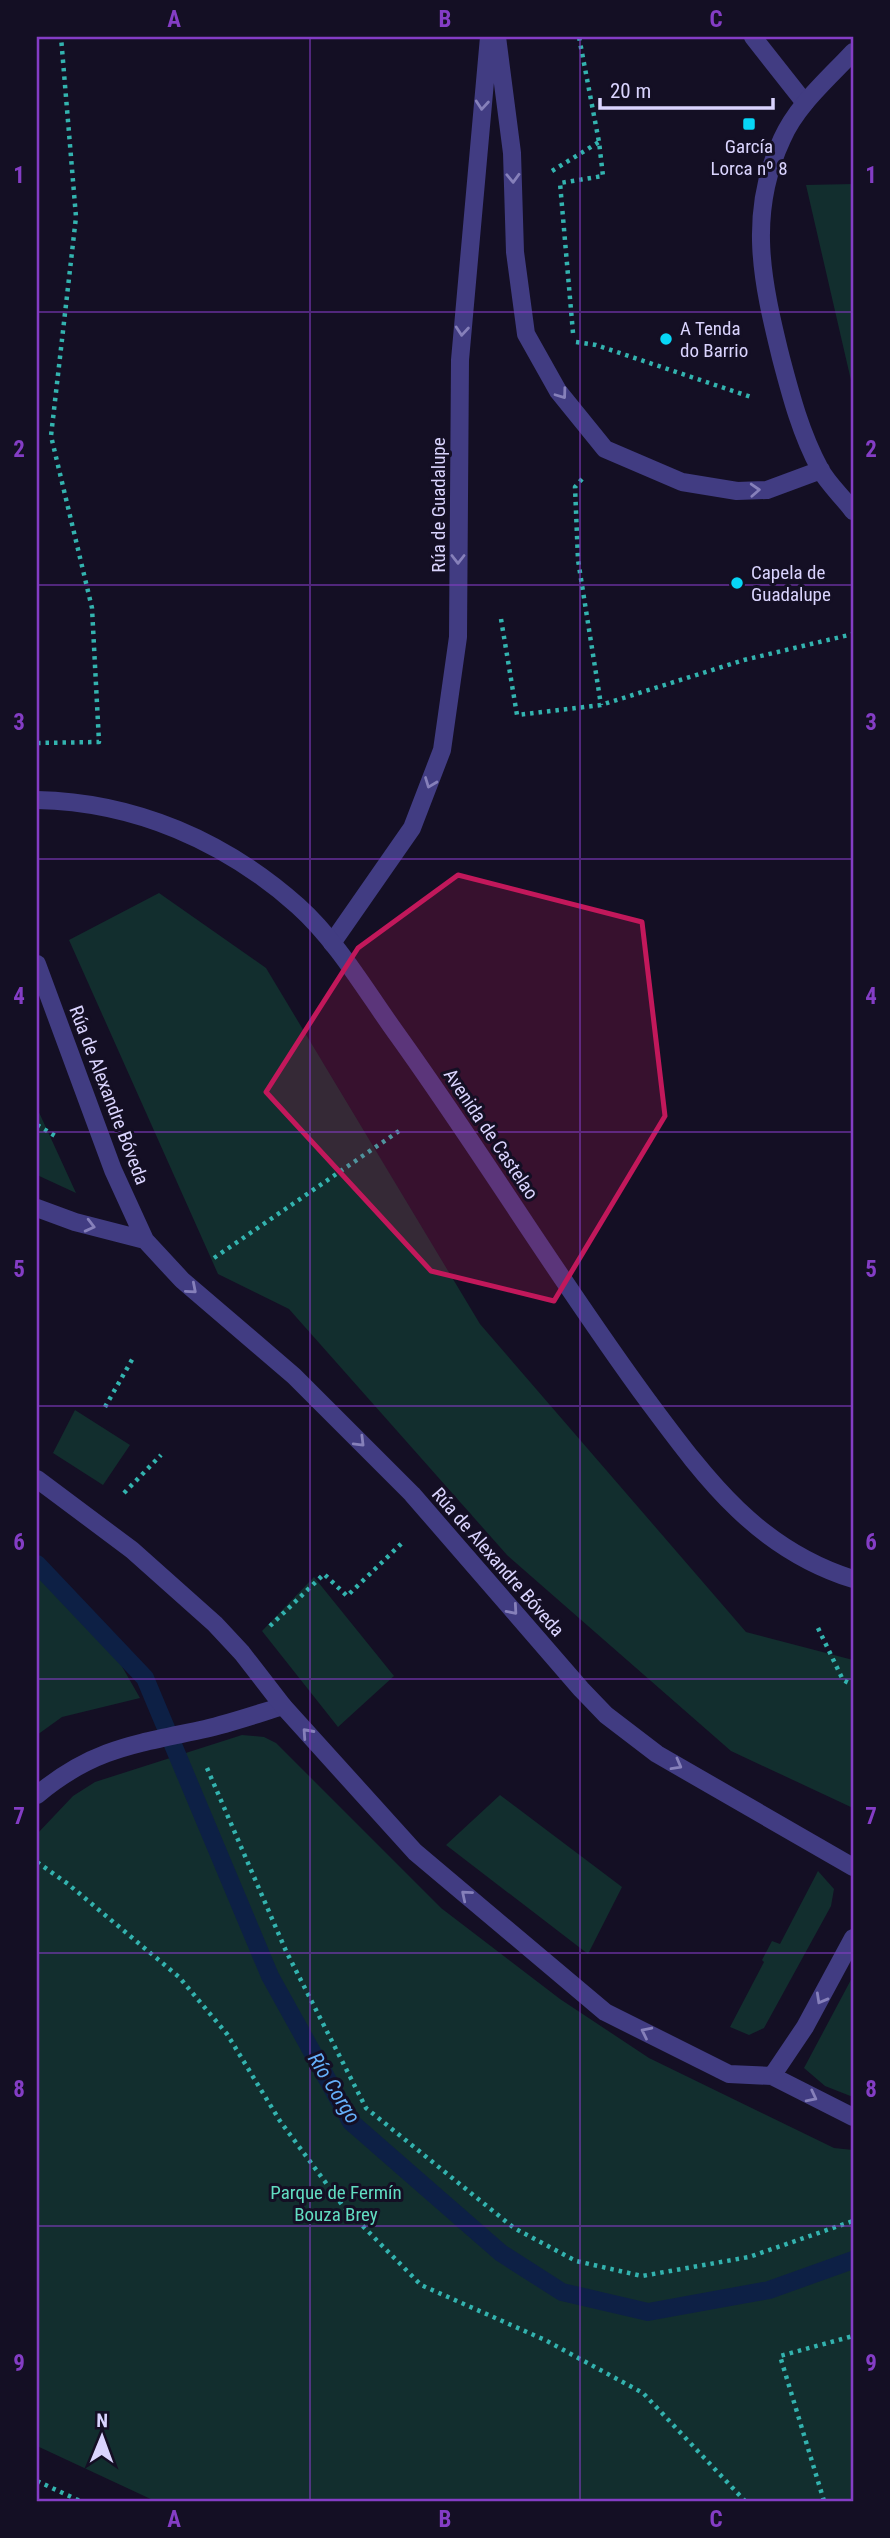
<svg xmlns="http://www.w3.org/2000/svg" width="890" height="2538" viewBox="0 0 890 2538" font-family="'Roboto Condensed',sans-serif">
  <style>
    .park { fill: #122e2e }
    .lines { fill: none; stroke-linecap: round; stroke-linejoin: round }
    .stream { stroke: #0d2045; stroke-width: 18 }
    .path { stroke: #33b3af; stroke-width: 4.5; stroke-dasharray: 3.5 5; stroke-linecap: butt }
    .service { stroke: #413c82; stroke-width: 18 }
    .minor { stroke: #413c82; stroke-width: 18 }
    .tertiary { stroke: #413c82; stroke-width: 18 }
    .oneway { stroke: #8680ba }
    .marked { fill: #c2185b; fill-opacity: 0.2; stroke: #c2185b; stroke-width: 5; stroke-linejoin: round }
    .grid { fill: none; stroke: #843dc5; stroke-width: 2; stroke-opacity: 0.55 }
    .poi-dot { fill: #07d6f6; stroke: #140f24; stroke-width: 2.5 }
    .labels { text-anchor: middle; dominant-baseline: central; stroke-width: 6; stroke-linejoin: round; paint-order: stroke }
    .poi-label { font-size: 19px; fill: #dad4fe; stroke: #140f24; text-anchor: start }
    .street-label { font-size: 19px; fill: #dad4fe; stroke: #140f24 }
    .park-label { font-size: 19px; fill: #61dcc1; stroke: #140f24 }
    .water-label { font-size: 21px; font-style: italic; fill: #65b0fa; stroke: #140f24 }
    .neatline { fill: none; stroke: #843dc5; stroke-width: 2.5 }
    .grid-label { font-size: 23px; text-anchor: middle; font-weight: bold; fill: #843dc5 }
  </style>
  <rect width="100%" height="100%" fill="#140f24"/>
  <!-- park -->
  <path class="park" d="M853 184V389L806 185Z
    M159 893 266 968 480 1324 746 1632 853 1660V1808L731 1751 507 1555 289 1309 218 1274 69 940Z
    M37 1108 76 1193 37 1175Z
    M75 1410 130 1445 103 1485 53 1453Z
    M37 1574 116 1656 140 1698 62 1717 37 1735Z
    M314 1577 394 1676 338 1727 262 1631Z
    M242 1735 264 1737 276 1743 441 1908 560 1999 649 2058 834 2148 853 2150V2501H155L37 2446V1834L73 1796 95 1782Z
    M500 1795 622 1887 588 1954 446 1845Z
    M818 1871 834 1889 831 1906 764 2028 749 2035 730 2027 764 1962 762 1960 772 1941 780 1944Z
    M853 1976V2097L825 2086 804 2068Z"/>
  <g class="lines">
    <!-- stream -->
    <path class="stream" d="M37 1564 145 1678 270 1976 351 2122 501 2253 562 2292 648 2312 769 2290 853 2260"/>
    <!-- path -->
    <path class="path" d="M552 171 599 142
      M573 333 560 183 603 176 599 142 579 37
      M576 342 596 345 751 397
      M582 479 575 487 578 560 601 705
      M501 619 517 715 601 705 744 660 853 634
      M37 743 99 742 92 608 51 436 76 217 61 37
      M37 1125 57 1137
      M214 1258 399 1131
      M105 1407 133 1358
      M124 1493 161 1455
      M270 1626 324 1574 347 1596 402 1543
      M818 1628 843 1680 853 1685
      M207 1768 286 1951 366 2108 514 2228 576 2261 642 2276 749 2257 853 2221
      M37 1862 68 1884 179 1977 227 2034 280 2121 343 2206 421 2285 545 2340 643 2393 745 2501
      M37 2481 80 2501
      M824 2501 780 2356 853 2336"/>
    <!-- service -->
    <path class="service" d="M753 37 805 103
      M37 1795C93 1748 136 1744 205 1729 231 1723 257 1714 283 1706"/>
    <!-- minor -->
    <path class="minor" d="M497 37 512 153 515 252 526 334 558 391 605 449 682 482 737 491 767 490 821 470
      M853 52C828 79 797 105 782 139 747 214 762 281 781 358 791 396 801 434 820 469 828 484 843 497 853 511
      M332 943 412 828 442 750 458 637 460 360 489 37
      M37 964 113 1170 145 1240 182 1280 294 1376 412 1494 581 1689 606 1715 657 1754 853 1867
      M37 1208 75 1222 145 1240
      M37 1479 132 1550 215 1624 242 1653 283 1706 415 1852 605 2012 729 2074 772 2076 805 2027 853 1938
      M772 2076 853 2117"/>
    <!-- tertiary -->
    <path class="tertiary" d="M37 800C135 802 225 841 298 906 338 942 367 993 399 1037 485 1157 561 1283 648 1401 706 1479 757 1549 853 1579"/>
  </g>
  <!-- one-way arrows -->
  <defs><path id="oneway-chevron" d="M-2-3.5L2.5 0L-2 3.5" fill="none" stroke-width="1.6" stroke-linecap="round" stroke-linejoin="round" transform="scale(1.75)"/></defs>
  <g class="oneway">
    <use href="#oneway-chevron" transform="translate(482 105) rotate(95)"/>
    <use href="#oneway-chevron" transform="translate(513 178) rotate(88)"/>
    <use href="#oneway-chevron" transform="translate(462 331) rotate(95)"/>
    <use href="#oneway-chevron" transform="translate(562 394) rotate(54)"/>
    <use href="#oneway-chevron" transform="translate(755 490) rotate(-3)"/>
    <use href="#oneway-chevron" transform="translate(458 559) rotate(90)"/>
    <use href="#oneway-chevron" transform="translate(430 783) rotate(111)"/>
    <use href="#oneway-chevron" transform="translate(90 1226) rotate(14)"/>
    <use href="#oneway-chevron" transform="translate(192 1289) rotate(41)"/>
    <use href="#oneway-chevron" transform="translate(360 1442) rotate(45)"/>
    <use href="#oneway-chevron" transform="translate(513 1610) rotate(49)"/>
    <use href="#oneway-chevron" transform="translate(307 1733) rotate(-132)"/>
    <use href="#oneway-chevron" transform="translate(677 1765) rotate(29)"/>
    <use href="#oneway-chevron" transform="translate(466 1895) rotate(-140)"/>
    <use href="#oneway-chevron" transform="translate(821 1999) rotate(119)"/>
    <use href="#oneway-chevron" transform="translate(646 2032) rotate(-154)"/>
    <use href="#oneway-chevron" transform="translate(812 2097) rotate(27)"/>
  </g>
  <!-- marked area -->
  <path class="marked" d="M458 875 642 922 665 1116 554 1301 431 1271 266 1092 358 948Z"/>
  <!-- grid -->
  <path class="grid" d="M310 37V2501M580 37V2501M37 312H853M37 585H853M37 859H853M37 1132H853M37 1406H853M37 1679H853M37 1953H853M37 2226H853"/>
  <!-- markers -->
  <g class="poi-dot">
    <rect x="742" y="117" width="14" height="14" rx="3.5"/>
    <circle cx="666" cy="339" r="7"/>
    <circle cx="737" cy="583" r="7"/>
  </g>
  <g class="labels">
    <!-- poi labels -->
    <g class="poi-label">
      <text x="749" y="146" text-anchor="middle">García<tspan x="749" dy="22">Lorca nº 8</tspan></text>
      <text x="680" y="328">A Tenda<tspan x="680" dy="22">do Barrio</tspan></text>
      <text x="751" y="572">Capela de<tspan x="751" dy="22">Guadalupe</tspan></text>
    </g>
    <!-- street labels -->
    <g class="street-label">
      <text transform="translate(438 505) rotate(-90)">Rúa de Guadalupe</text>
      <text transform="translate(109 1095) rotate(69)">Rúa de Alexandre Bóveda</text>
      <text transform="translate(491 1134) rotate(56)">Avenida de Castelao</text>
      <text transform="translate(498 1562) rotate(49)">Rúa de Alexandre Bóveda</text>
    </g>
    <!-- park labels -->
    <g class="park-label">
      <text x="336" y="2192">Parque de Fermín<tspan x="336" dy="22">Bouza Brey</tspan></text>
    </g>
    <!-- water labels -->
    <g class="water-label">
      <text transform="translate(334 2088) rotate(58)">Río Corgo</text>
    </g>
  </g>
  <!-- border -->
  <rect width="890" height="2538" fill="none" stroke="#140f24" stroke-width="77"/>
  <!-- north arrow -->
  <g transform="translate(102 2437) rotate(1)" stroke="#140f24" stroke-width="5" paint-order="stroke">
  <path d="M0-5L12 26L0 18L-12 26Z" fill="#dad4fe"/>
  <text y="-10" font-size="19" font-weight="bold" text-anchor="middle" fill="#dad4fe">N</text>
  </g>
  <!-- scale -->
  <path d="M600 98v10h173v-10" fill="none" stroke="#dad4fe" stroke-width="3.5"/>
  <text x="610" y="98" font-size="21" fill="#dad4fe" stroke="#140f24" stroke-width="5" paint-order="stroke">20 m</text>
  <rect x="38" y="38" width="814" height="2462" class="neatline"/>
  <g class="grid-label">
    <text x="174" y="27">A</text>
    <text x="445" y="27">B</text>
    <text x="716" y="27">C</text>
    <text x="19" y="183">1</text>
    <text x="871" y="183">1</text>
    <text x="19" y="457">2</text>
    <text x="871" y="457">2</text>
    <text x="19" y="730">3</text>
    <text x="871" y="730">3</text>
    <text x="19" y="1004">4</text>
    <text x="871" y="1004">4</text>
    <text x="19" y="1277">5</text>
    <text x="871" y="1277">5</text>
    <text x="19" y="1550">6</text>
    <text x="871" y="1550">6</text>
    <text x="19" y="1824">7</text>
    <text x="871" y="1824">7</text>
    <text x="19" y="2097">8</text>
    <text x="871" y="2097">8</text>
    <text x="19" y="2371">9</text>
    <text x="871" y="2371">9</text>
    <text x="174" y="2527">A</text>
    <text x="445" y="2527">B</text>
    <text x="716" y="2527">C</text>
  </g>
</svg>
